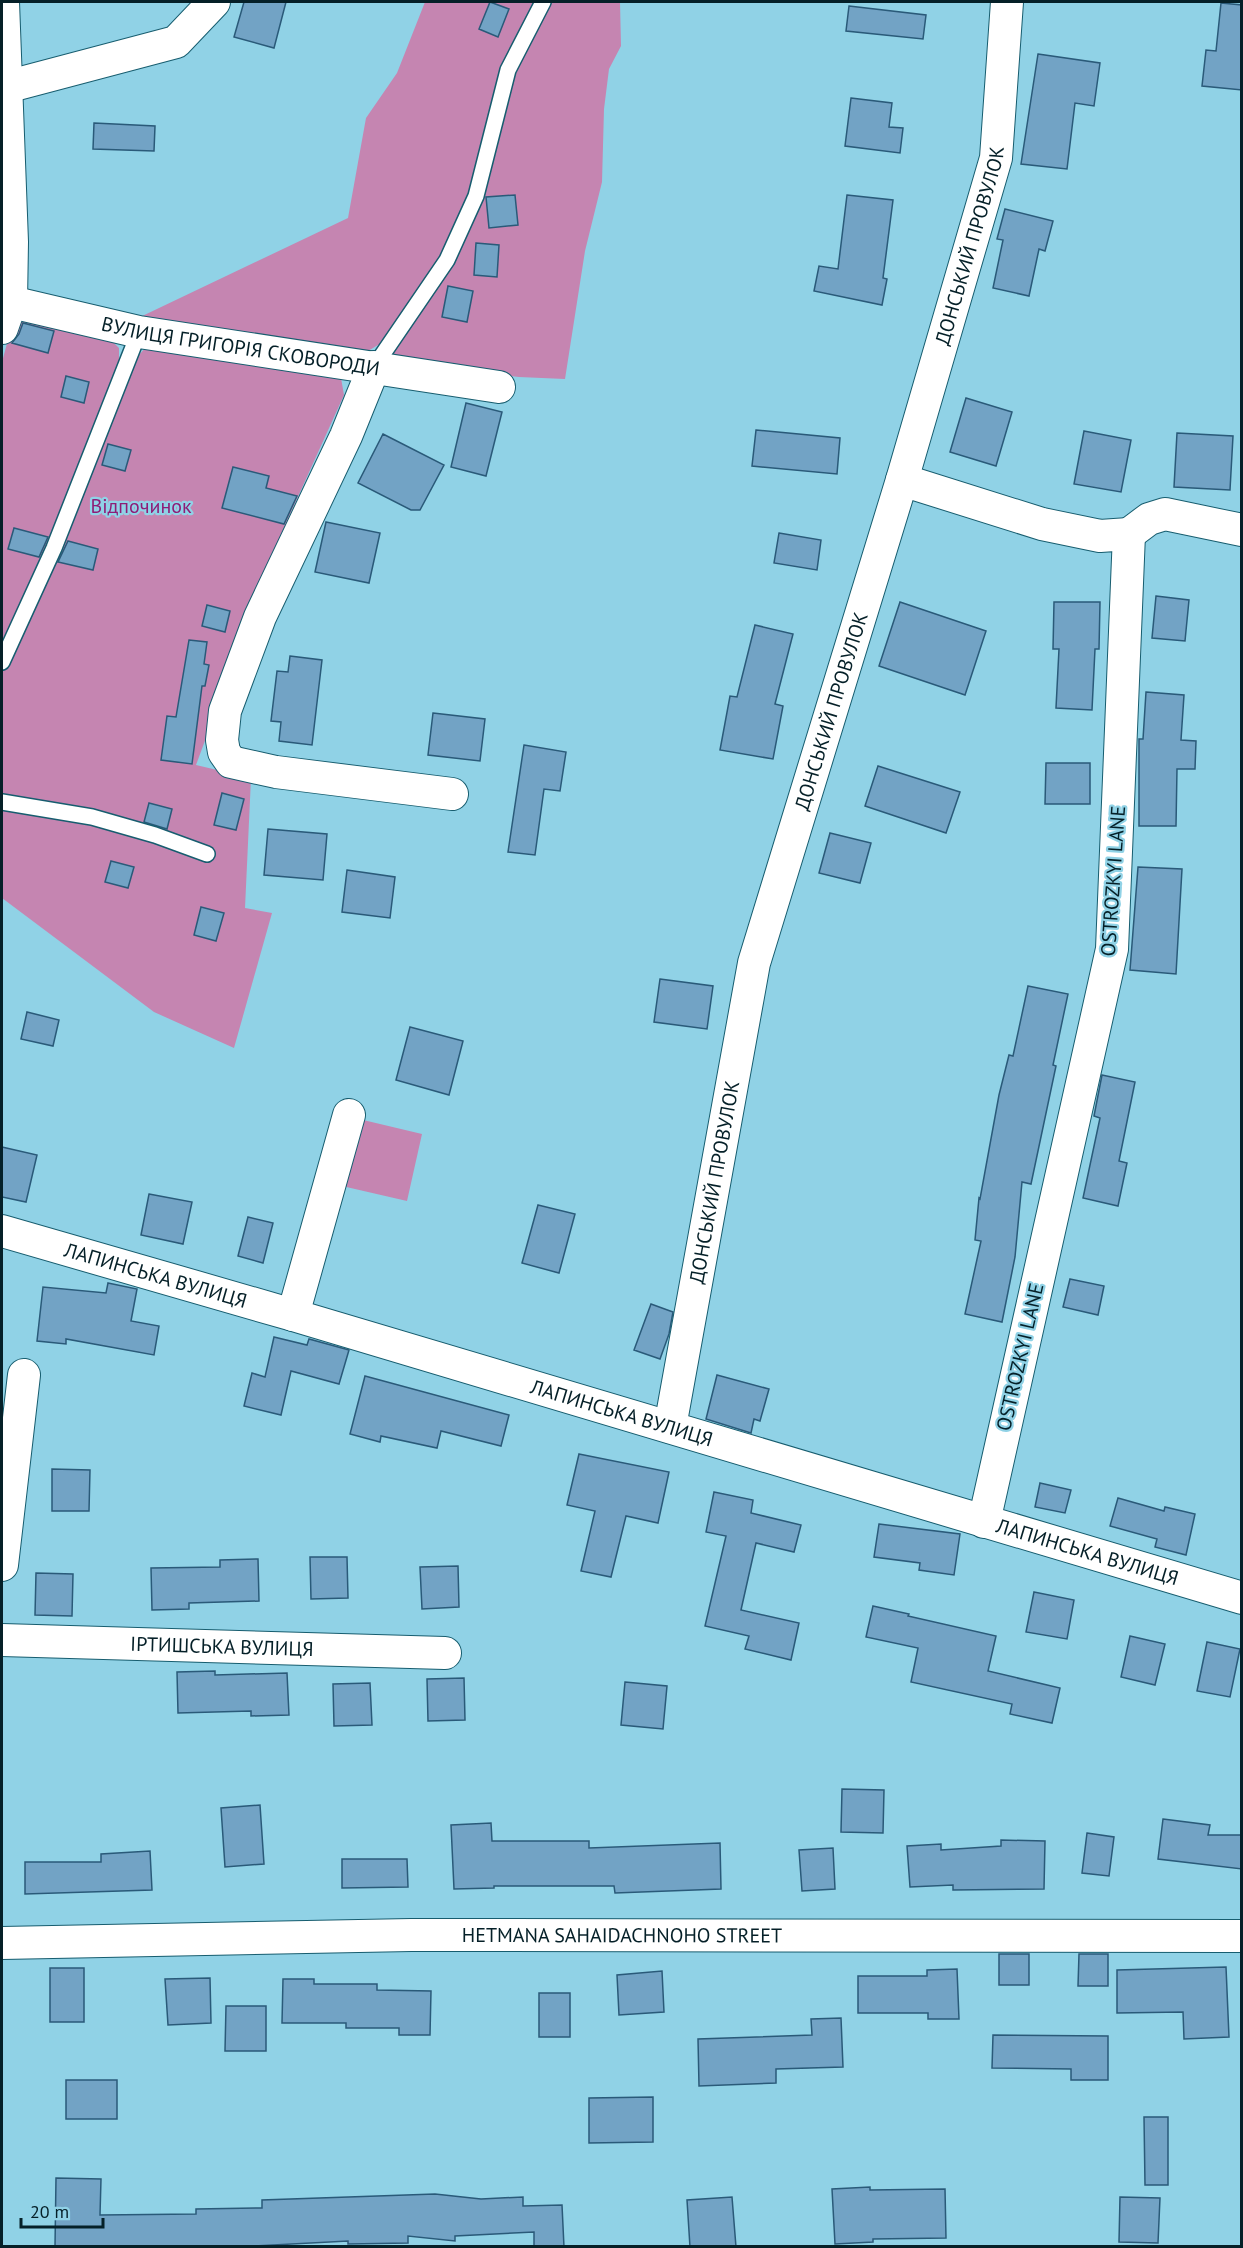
<svg xmlns="http://www.w3.org/2000/svg" width="1243" height="2248" viewBox="0 0 1243 2248" font-family="'PT Sans',sans-serif">
  <style>
    .green { fill: #c585b1 }
    .building { fill: #72a3c5; stroke: #2a5a79; stroke-width: 1.5 }
    .lines { fill: none; stroke-linecap: round; stroke-linejoin: round }
    .service-casing { stroke: #175d6f; stroke-width: 18 }
    .minor-casing { stroke: #175d6f; stroke-width: 34 }
    .service { stroke: #fff; stroke-width: 15 }
    .minor { stroke: #fff; stroke-width: 32 }
    .labels { text-anchor: middle; dominant-baseline: central; stroke-width: 4.5; stroke-linejoin: round; paint-order: stroke }
    .street-label { font-size: 20px; fill: #052028; stroke: #90d2e6 }
    .park-label { font-size: 20px; fill: #8f1c76; stroke: #90d2e6 }
  </style>
  <rect width="100%" height="100%" fill="#90d2e6"/>
  <!-- green -->
  <path class="green" d="M425 2H620L621 46 609 69 604 109 602 182 585 251 565 379 519 377 411 364 378 345 363 354 136 319 348 218 366 118 397 73Z
    M15 314 103 332 119 348V362L135 365 138 356 147 346 341 378 344 395 282 532 196 765 251 778 245 908 272 913 234 1048 154 1012 2 898V362Z
    M359 1119 422 1134 407 1201 342 1186Z"/>
  <!-- building -->
  <path class="building" d="M244 2H286L274 48 234 37Z
    M490 2 509 9 498 37 479 29Z
    M1221 3 1242 5V90L1202 86 1206 50 1216 51Z
    M849 6 926 15 923 39 846 31Z
    M1038 54 1100 63 1094 106 1075 103 1067 169 1021 164Z
    M851 98 892 103 889 127 903 128 900 153 845 146Z
    M94 123 155 126 154 151 93 149Z
    M515 195 518 225 489 228 486 197Z
    M847 195 893 200 883 278 887 279 882 305 814 291 819 266 838 269Z
    M1005 209 1053 221 1045 251 1039 249 1029 296 993 288 1003 240 997 239Z
    M476 243 499 245 497 277 474 275Z
    M448 286 473 291 467 322 442 317Z
    M23 323 54 331 48 353 12 343 19 334Z
    M66 376 89 382 84 403 61 397Z
    M966 398 1012 412 996 466 950 452Z
    M466 403 502 412 486 476 451 467Z
    M756 430 840 438 837 474 752 466Z
    M1084 431 1131 440 1121 492 1074 484Z
    M1177 433 1233 436 1230 490 1174 487Z
    M383 434 444 465 420 510H411L358 483Z
    M108 444 131 450 125 471 102 465Z
    M233 467 269 476 266 488 297 496 284 524 222 508Z
    M326 522 380 533 369 583 315 572Z
    M14 528 48 537 39 557 8 549Z
    M779 533 821 540 817 570 774 563Z
    M68 541 98 549 93 570 58 562Z
    M1156 596 1189 600 1185 641 1152 638Z
    M900 602 986 631 965 695 879 666Z
    M1054 602H1100L1099 649H1095L1092 710 1056 708 1059 649H1053Z
    M207 605 230 611 225 632 202 626Z
    M755 625 793 634 775 704 783 706 773 759 720 750 730 696 737 697Z
    M189 640 207 642 204 664 209 665 205 686H202L192 764 161 760 167 716 176 717Z
    M290 656 322 660 312 745 279 741 281 722 271 721 277 671 288 672Z
    M1146 692 1184 695 1181 740 1196 741 1195 769H1177L1176 826H1139V739H1143Z
    M433 713 485 719 480 761 428 755Z
    M524 745 566 752 560 791 544 789 535 855 508 852Z
    M1046 763H1090V804H1045Z
    M878 766 960 792 946 833 865 806Z
    M222 793 244 799 236 830 214 825Z
    M149 803 172 809 167 829 144 822Z
    M268 829 327 834 323 880 264 875Z
    M830 833 871 843 860 883 819 873Z
    M111 861 134 867 128 888 105 882Z
    M1138 867 1182 869 1176 974 1130 970Z
    M347 870 395 877 390 918 342 912Z
    M201 907 224 913 216 941 194 935Z
    M660 979 713 986 707 1029 654 1022Z
    M1028 986 1068 994 1053 1065 1056 1066 1031 1184 1022 1182 1015 1257 1002 1322 965 1314 981 1241 975 1240 979 1198 980 1199 999 1095 1009 1055 1013 1056Z
    M27 1012 59 1020 53 1046 21 1039Z
    M410 1027 463 1041 449 1095 396 1080Z
    M1102 1075 1135 1082 1119 1161 1127 1163 1118 1206 1083 1198 1100 1118 1094 1116Z
    M2 1147 37 1155 26 1202 2 1197Z
    M149 1194 192 1202 183 1244 141 1235Z
    M538 1205 575 1214 559 1273 522 1263Z
    M248 1217 273 1223 263 1263 238 1256Z
    M1070 1279 1104 1286 1098 1315 1063 1307Z
    M108 1283 137 1289 131 1321 159 1326 154 1355 66 1339V1344L37 1341 43 1287 106 1293Z
    M651 1304 673 1312 669 1334 660 1359 634 1350Z
    M274 1337 307 1345 309 1339 349 1350 339 1384 291 1371 281 1415 244 1406 252 1373 265 1377Z
    M717 1375 769 1389 760 1421 754 1419 751 1433 706 1419Z
    M365 1376 509 1415 501 1446 441 1431 437 1448 381 1436 380 1442 350 1434Z
    M579 1454 669 1472 658 1523 626 1516 611 1577 581 1571 595 1511 567 1505Z
    M52 1469 90 1470 89 1511H52Z
    M1040 1483 1071 1490 1065 1513 1035 1507Z
    M714 1492 753 1500 751 1513 801 1525 794 1552 756 1543 741 1610 799 1623 791 1660 745 1649 749 1636 705 1626 726 1536 706 1532Z
    M1118 1498 1164 1511 1165 1507 1195 1514 1186 1555 1155 1547 1157 1539 1110 1526Z
    M879 1524 960 1534 954 1575 919 1570 920 1563 874 1557Z
    M310 1557H347L348 1598 311 1599Z
    M258 1559 259 1601 189 1603V1609L152 1610 151 1568 220 1567V1560Z
    M458 1566 459 1607 422 1609 420 1567Z
    M36 1573 73 1574 72 1616 35 1615Z
    M1034 1592 1074 1600 1067 1639 1026 1632Z
    M873 1606 909 1614 908 1616 996 1636 988 1671 1060 1688 1052 1723 1010 1714 1012 1704 911 1682 918 1648 866 1637Z
    M1130 1636 1165 1644 1155 1685 1121 1677Z
    M1207 1642 1240 1649 1230 1697 1197 1691Z
    M215 1671V1675L287 1673 289 1715 251 1716V1711L178 1713 177 1672Z
    M464 1678 465 1720 428 1721 427 1679Z
    M625 1682 667 1686 663 1729 621 1725Z
    M370 1683 372 1725 334 1726 333 1684Z
    M842 1789 884 1790 883 1833 841 1832Z
    M260 1805 264 1864 225 1867 221 1808Z
    M1163 1819 1210 1825 1208 1835H1242V1869L1158 1859Z
    M491 1823 492 1841H589V1848L720 1843 721 1889 615 1893 614 1886H494V1888L454 1889 451 1825Z
    M1087 1833 1114 1837 1109 1876 1082 1873Z
    M1001 1840 1045 1841 1044 1889 953 1890V1885L910 1887 907 1846 941 1844V1850L1001 1846Z
    M833 1848 835 1889 802 1891 799 1850Z
    M150 1851 152 1890 25 1894V1862H101V1854Z
    M342 1859H407L408 1887 342 1888Z
    M999 1954H1029V1985H999Z
    M1079 1954H1108V1986H1078Z
    M1226 1967 1229 2037 1184 2039 1183 2012 1117 2013V1970Z
    M50 1968H84V2022H50Z
    M957 1969 959 2019H928V2013H858V1976H927V1970Z
    M662 1971 664 2012 619 2015 617 1975Z
    M210 1978 211 2023 168 2025 165 1979Z
    M283 1979H314V1984H377V1990L431 1991 430 2035H399V2028H346V2023H282Z
    M539 1993H570V2037H539Z
    M226 2006H266V2051H225Z
    M841 2018 843 2067 776 2069V2083L699 2086 698 2039 812 2035 811 2019Z
    M993 2035 1108 2036V2080H1071V2069L992 2068Z
    M66 2080H117V2119H66Z
    M653 2097V2142L589 2143V2098Z
    M1144 2117H1168V2185H1145Z
    M56 2178 101 2179 100 2215 196 2214V2209L262 2208V2200L435 2194 481 2199 523 2197V2206L562 2205 564 2247H534V2232L455 2236V2241L408 2236V2243L348 2244V2241L233 2247H55Z
    M870 2187V2190L945 2189 946 2238 873 2239V2242L835 2244 832 2189Z
    M732 2197 736 2247H690L687 2200Z
    M1120 2197 1160 2198 1158 2243 1119 2242Z"/>
  <g class="lines">
    <defs>
      <path id="service" d="M374 367 447 260 476 196 508 70 543 2
        M2 662 54 548 139 332
        M2 802 92 817 155 835 207 854"/>
      <g id="minor">
        <path d="M6 87 176 42 214 2"/>
        <path id="s1" d="M11 302 139 332 499 387"/>
        <path d="M2 328 11 302 12 242 3 2"/>
        <path d="M374 367 346 436 260 617 225 711 222 740 224 752 231 762 276 772 452 794"/>
        <path d="M902 480 1042 524 1100 536 1129 534 1112 949 984 1522"/>
        <path d="M1129 534 1149 519 1165 514 1242 530"/>
        <path id="s2" d="M2 1231 293 1315 1242 1598"/>
        <path d="M293 1315 349 1115"/>
        <path id="s3" d="M670 1427 754 963 902 480 996 158 1007 2"/>
        <path d="M2 1565 24 1375"/>
        <path id="s4" d="M2 1640 445 1653"/>
        <path id="s5" d="M2 1943 411 1935 1242 1936"/>
      </g>
    </defs>
    <!-- service casing -->
    <use href="#service" class="service-casing"/>
    <!-- minor casing -->
    <use href="#minor" class="minor-casing"/>
    <!-- service -->
    <use href="#service" class="service"/>
    <!-- minor -->
    <use href="#minor" class="minor"/>
  </g>
  <g class="labels">
    <!-- street labels -->
    <g class="street-label">
      <text stroke="none"><textPath href="#s3" startOffset="1221">ДОНСЬКИЙ ПРОВУЛОК</textPath></text>
      <text stroke="none"><textPath href="#s1" startOffset="234">ВУЛИЦЯ ГРИГОРІЯ СКОВОРОДИ</textPath></text>
      <text stroke="none"><textPath href="#s3" startOffset="735">ДОНСЬКИЙ ПРОВУЛОК</textPath></text>
      <text transform="translate(1113 881) rotate(-86)">OSTROZKYI LANE</text>
      <text stroke="none"><textPath href="#s3" startOffset="249">ДОНСЬКИЙ ПРОВУЛОК</textPath></text>
      <text stroke="none"><textPath href="#s2" startOffset="160">ЛАПИНСЬКА ВУЛИЦЯ</textPath></text>
      <text transform="translate(1020 1357) rotate(-77)">OSTROZKYI LANE</text>
      <text stroke="none"><textPath href="#s2" startOffset="646">ЛАПИНСЬКА ВУЛИЦЯ</textPath></text>
      <text stroke="none"><textPath href="#s2" startOffset="1132">ЛАПИНСЬКА ВУЛИЦЯ</textPath></text>
      <text stroke="none"><textPath href="#s4" startOffset="220">ІРТИШСЬКА ВУЛИЦЯ</textPath></text>
      <text stroke="none"><textPath href="#s5" startOffset="620">HETMANA SAHAIDACHNOHO STREET</textPath></text>
    </g>
    <!-- park labels -->
    <g class="park-label">
      <text x="141" y="506">Відпочинок</text>
    </g>
  </g>
  <!-- border -->
  <rect width="1243" height="2248" fill="none" stroke="#052028" stroke-width="6"/>
  <!-- scale -->
  <path d="M21 2218v9h82v-9" fill="none" stroke="#052028" stroke-width="3"/>
  <text x="30" y="2218" font-size="18" fill="#052028" stroke="#90d2e6" stroke-width="4.5" paint-order="stroke">20 m</text>
</svg>
